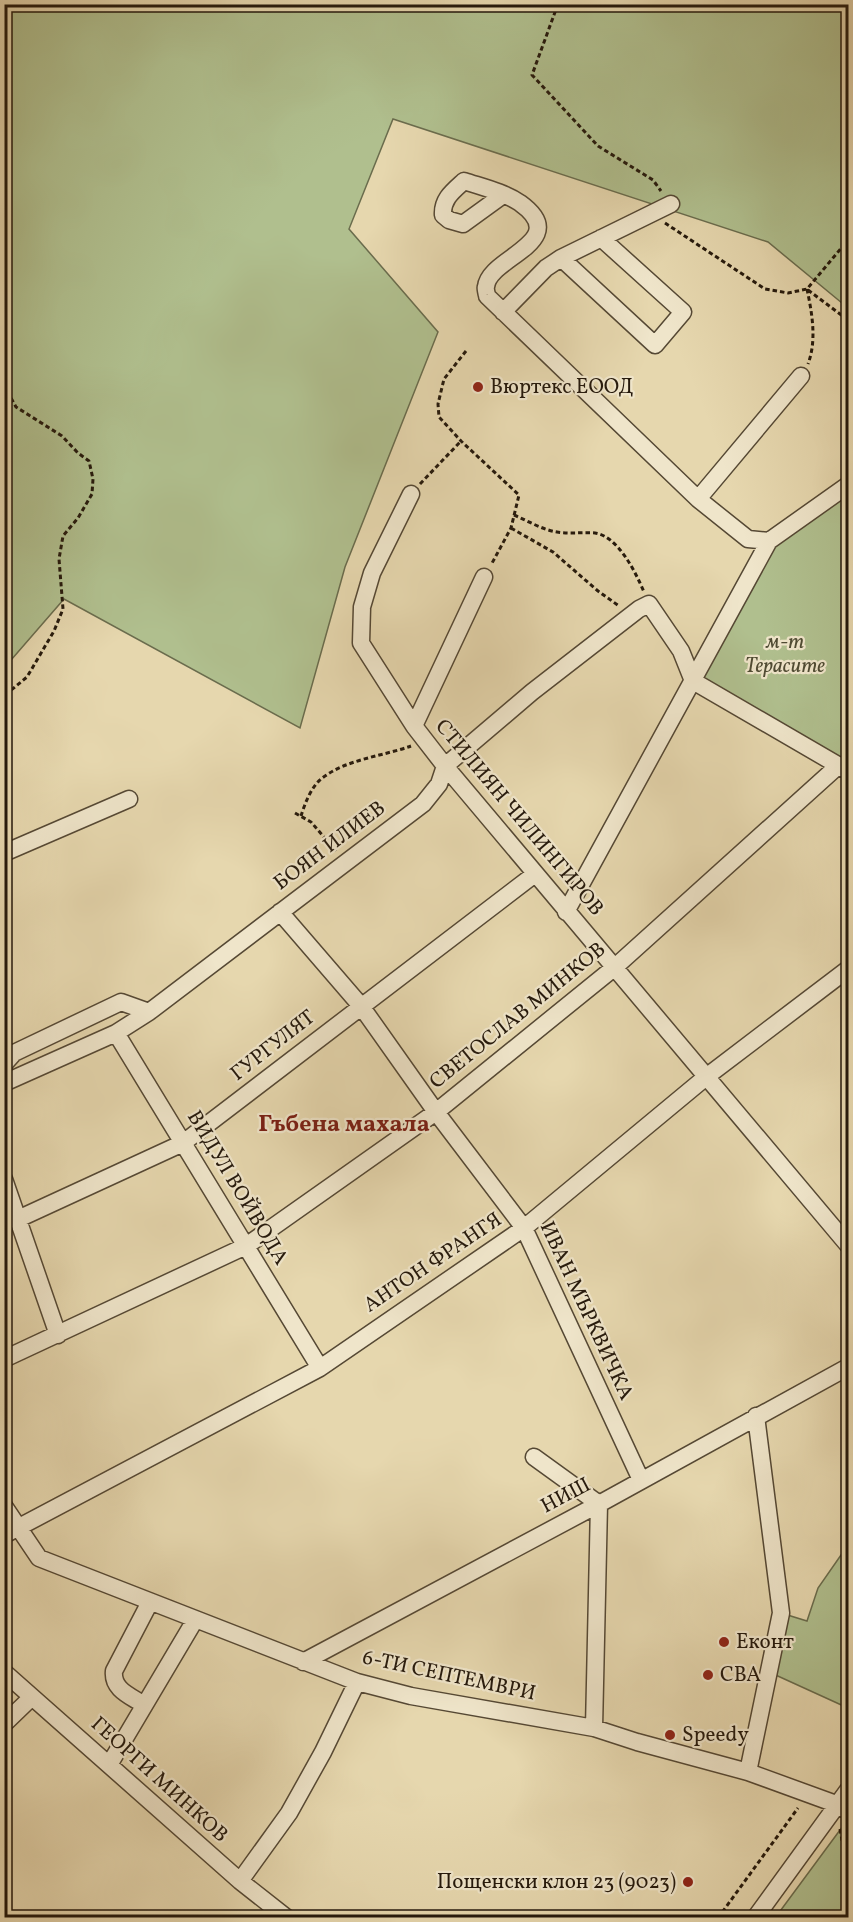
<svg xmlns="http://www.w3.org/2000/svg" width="853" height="1922" viewBox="0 0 853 1922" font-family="Vollkorn,serif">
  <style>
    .green { fill: #b0bf8e; stroke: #6a6c4d; stroke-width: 1.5 }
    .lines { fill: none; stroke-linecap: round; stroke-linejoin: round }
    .minor-casing { stroke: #554834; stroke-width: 19 }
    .path { stroke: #25190c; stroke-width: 3; stroke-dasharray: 4.5 3; stroke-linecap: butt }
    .minor { stroke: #efe5ca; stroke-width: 16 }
    .poi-dot { fill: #8f2418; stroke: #efe5ca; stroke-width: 2 }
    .labels { text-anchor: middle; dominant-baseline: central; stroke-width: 4.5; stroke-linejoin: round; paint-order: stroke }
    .poi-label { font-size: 21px; fill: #25190c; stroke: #efe5ca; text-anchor: start }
    .park-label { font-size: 21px; font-style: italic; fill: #4f4b33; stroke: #efe5ca }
    .street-label { font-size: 21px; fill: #25190c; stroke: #efe5ca }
    .quarter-label { font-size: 24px; font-weight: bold; fill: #7a1f14; stroke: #efe5ca }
  </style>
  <rect width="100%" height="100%" fill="#e6d7ae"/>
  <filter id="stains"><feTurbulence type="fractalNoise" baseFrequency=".00333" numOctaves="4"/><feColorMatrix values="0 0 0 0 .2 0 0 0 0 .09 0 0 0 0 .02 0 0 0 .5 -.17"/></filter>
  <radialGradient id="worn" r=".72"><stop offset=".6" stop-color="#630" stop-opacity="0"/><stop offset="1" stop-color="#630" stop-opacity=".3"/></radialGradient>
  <!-- green -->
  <path class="green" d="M5 5H848V308L768 242 393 119 349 229 438 332 345 567 300 728 64 599 5 667Z
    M848 490V771L700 680 773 543Z
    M848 1545V1708L769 1672 781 1613 807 1621 818 1588Z
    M848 1819V1917L775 1918 840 1830Z"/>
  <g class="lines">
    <defs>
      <path id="minor" d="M503 195 463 224 449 220 443 215C442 199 453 191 464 181 482 187 504 192 520 203 574 242 488 257 486 287 485 287 487 295 487 296L698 499 748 539 769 541
        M561 258 655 345 683 312 601 238
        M503 312 546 268 561 258 671 204
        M411 494 372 573 362 607 361 643 414 726 445 766 848 1245
        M698 499 801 376
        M414 726 484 577
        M4 853 129 799
        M280 912 361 1006 436 1112 524 1228 641 1480
        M566 912 769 541 848 485
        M116 1033 320 1368
        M4 1064 14 1053 121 1002 149 1012
        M4 1083 116 1033 149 1012 423 804 439 784 445 766 532 692 639 609 649 604 681 651 693 681 848 771
        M4 1179 58 1335
        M18 1219 183 1143 535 874
        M4 1359 246 1246 436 1112 615 967 839 765
        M534 1457 599 1504 594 1728
        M4 1506 39 1558 357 1682 411 1696 594 1728 637 1742 748 1772 836 1804 848 1811
        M4 1535 320 1368 524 1228 706 1077 848 969
        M303 1662 599 1504 848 1367
        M4 1672 240 1881 287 1918
        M144 1705C131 1696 112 1690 114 1671L150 1602
        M4 1724 32 1697
        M109 1765 195 1620
        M748 1772 781 1613 756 1416
        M240 1881 289 1813 323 1752 357 1682
        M755 1918 848 1790"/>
    </defs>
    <!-- minor casing -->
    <use href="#minor" class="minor-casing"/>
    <!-- path -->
    <path class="path" d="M558 4 532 75 598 146 653 180 661 191
      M665 223 765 289 788 293 807 289 848 240
      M807 289C812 313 817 340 808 364
      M808 290 848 320
      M466 351 444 379 438 404 439 417 461 441 519 495 511 528 491 565
      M4 385 16 407 62 436 78 453 89 461 93 479 92 494 78 518 63 536 59 559 63 609 54 631 27 677 4 696
      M420 484 461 441
      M514 515C528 521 543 530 557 532 570 534 582 532 595 533 618 536 636 573 644 592
      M511 528 553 552 598 591 619 606
      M295 813 311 822 336 851
      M301 816C305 803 312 784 325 776 349 759 383 756 411 746
      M840 1829 848 1875
      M718 1918 798 1808"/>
    <!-- minor -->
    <use href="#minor" class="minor"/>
  </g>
  <!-- markers -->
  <g class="poi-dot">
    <circle cx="478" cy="387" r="6"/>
    <circle cx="724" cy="1642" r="6"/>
    <circle cx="708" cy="1675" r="6"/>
    <circle cx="670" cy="1735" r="6"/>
    <circle cx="688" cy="1882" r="6"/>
  </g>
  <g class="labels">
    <!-- poi labels -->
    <g class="poi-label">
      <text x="490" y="387">Вюртекс ЕООД</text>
      <text x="736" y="1642">Еконт</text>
      <text x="720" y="1675">CBA</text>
      <text x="682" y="1735">Speedy</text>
      <text x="676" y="1882" text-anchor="end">Пощенски клон 23 (9023)</text>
    </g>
    <!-- park labels -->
    <g class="park-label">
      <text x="785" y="642">м-т<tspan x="785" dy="24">Терасите</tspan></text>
    </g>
    <!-- street labels -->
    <g class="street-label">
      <text transform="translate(519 818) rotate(50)">СТИЛИЯН ЧИЛИНГИРОВ</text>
      <text transform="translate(330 846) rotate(-37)">БОЯН ИЛИЕВ</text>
      <text transform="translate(518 1016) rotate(-39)">СВЕТОСЛАВ МИНКОВ</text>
      <text transform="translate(273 1046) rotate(-38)">ГУРГУЛЯТ</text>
      <text transform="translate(237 1188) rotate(59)">ВИДУЛ ВОЙВОДА</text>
      <text transform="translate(433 1263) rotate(-34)">АНТОН ФРАНГЯ</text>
      <text transform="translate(586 1311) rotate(65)">ИВАН МЪРКВИЧКА</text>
      <text transform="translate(566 1496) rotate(-28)">НИШ</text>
      <text transform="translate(449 1676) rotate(12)">6-ТИ СЕПТЕМВРИ</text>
      <text transform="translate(159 1780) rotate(42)">ГЕОРГИ МИНКОВ</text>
    </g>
    <!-- quarter labels -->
    <g class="quarter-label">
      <text x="344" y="1125">Гъбена махала</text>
    </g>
  </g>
  <!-- margin -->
  <rect width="853" height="1922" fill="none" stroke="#e6d7ae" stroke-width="24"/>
  <rect x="6" y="6" width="841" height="1910" fill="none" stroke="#25190c" stroke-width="3"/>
  <rect x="12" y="12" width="829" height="1898" fill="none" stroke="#25190c" stroke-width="1.5"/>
  <rect width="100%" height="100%" filter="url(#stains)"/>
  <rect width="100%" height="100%" fill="url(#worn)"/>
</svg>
